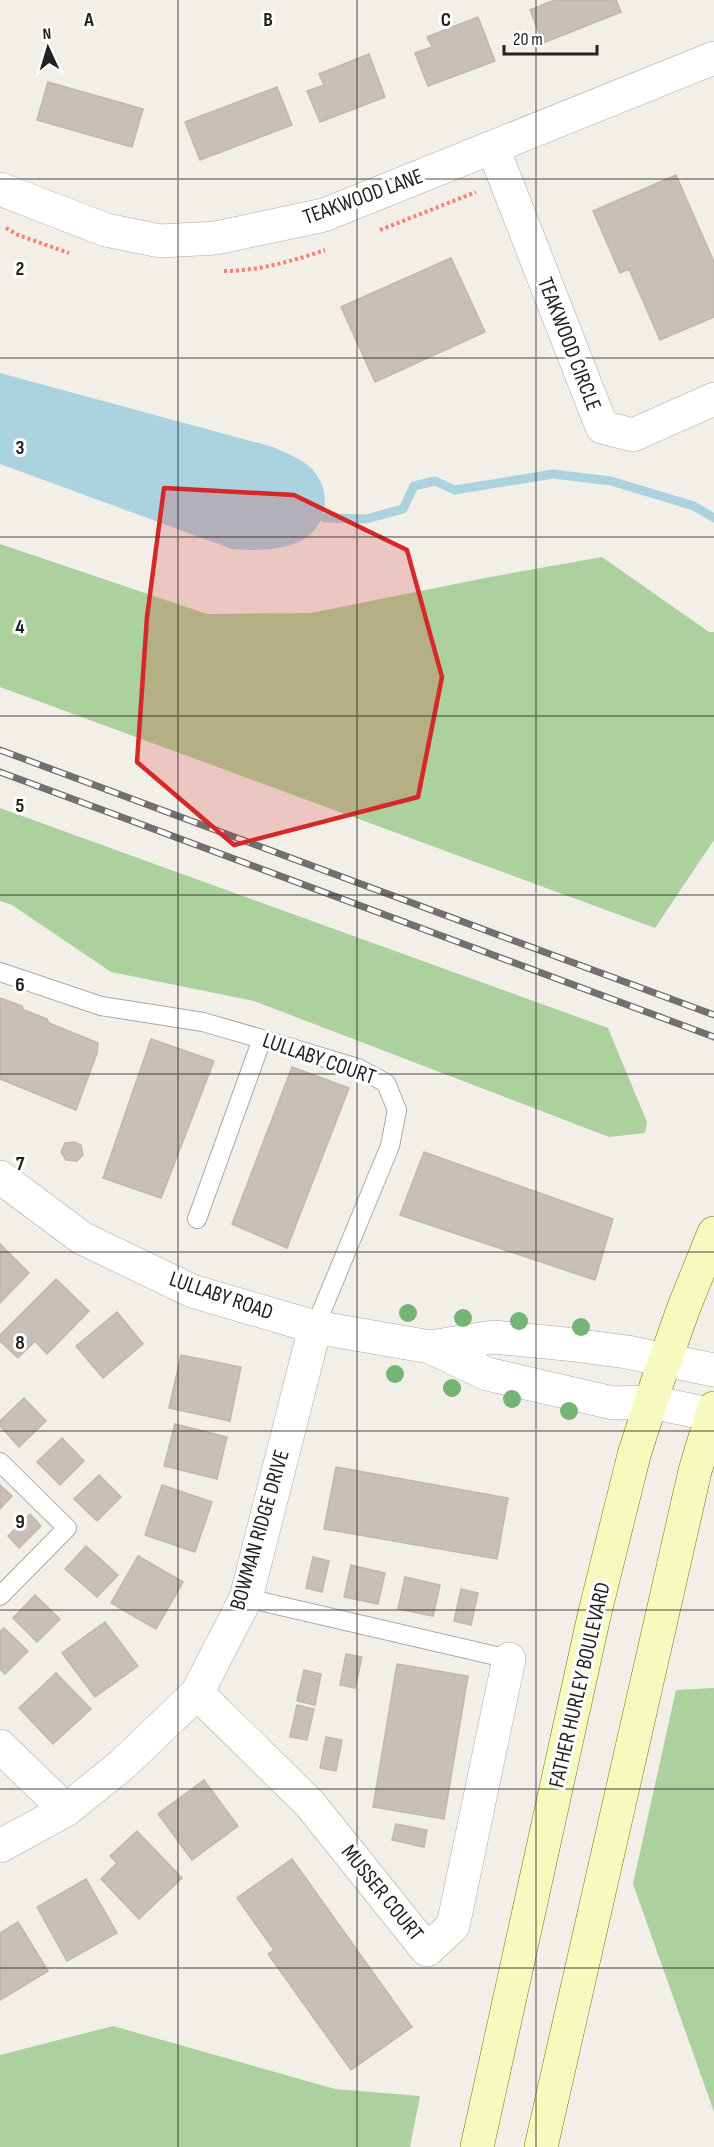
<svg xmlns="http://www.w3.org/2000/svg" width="714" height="2147" viewBox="0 0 714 2147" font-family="'Sofia Sans Condensed',sans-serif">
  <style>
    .forest { fill: #add19e }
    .water { fill: #aad3df }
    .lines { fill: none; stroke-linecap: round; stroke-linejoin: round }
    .stream { stroke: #aad3df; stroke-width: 9 }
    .building { fill: #c7bfb8; stroke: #c4b6ab; stroke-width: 1.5 }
    .service-casing { stroke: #a9a9a9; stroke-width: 20 }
    .minor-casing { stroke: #a9a9a9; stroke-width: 34 }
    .secondary-casing { stroke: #707d05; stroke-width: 34 }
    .path { stroke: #fa8072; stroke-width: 4; stroke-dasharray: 3 3; stroke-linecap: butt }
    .service { stroke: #fff; stroke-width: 18 }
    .minor { stroke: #fff; stroke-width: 33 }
    .secondary { stroke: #f7fabf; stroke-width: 33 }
    .rail-casing { stroke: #707070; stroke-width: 7 }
    .rail { stroke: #fff; stroke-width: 4.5; stroke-dasharray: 14; stroke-linecap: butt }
    .tree { fill: #74b475 }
    .marked { fill: #d62828; fill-opacity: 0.2; stroke: #d62828; stroke-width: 4.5; stroke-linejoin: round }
    .grid { fill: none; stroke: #222; stroke-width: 1.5; stroke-opacity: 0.55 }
    .labels { text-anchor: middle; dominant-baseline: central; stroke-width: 6; stroke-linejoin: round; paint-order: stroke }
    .street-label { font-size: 22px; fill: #222; stroke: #fff }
    .grid-label { font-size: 20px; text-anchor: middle; font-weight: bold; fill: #222; stroke: #fff; stroke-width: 6; stroke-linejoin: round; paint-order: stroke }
  </style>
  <rect width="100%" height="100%" fill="#f2efe9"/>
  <!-- forest -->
  <path class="forest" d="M0 544 207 614 311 613 485 578 602 557 709 632H714V840L655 928 0 687Z
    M0 808 608 1028 647 1122 645 1133 609 1137 254 1001 111 972 12 905 0 901Z
    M714 1688V2112L633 1884 676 1690Z
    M113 2026 335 2089 420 2096 410 2147H0V2055Z"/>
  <!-- water -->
  <path class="water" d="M0 373 273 447C286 453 300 458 310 467 332 487 329 524 304 539 284 551 255 551 232 549L0 464Z"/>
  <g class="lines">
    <!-- stream -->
    <path class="stream" d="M324 518 366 519 403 509 414 486 435 481 455 490 553 474 611 481 694 506 714 518"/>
  </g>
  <!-- building -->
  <path class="building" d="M554 0H616L621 12 543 43 530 10Z
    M478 17 495 61 428 86 415 53 432 47 427 37Z
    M369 54 385 97 320 122 307 91 324 85 319 74Z
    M48 82 143 109 132 147 37 120Z
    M277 87 292 125 200 160 185 122Z
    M676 175 714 262V317L660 340 629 269 620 273 593 211Z
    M451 258 485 332 375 382 341 307Z
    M0 998 22 1006 24 1010 47 1019 49 1023 98 1043 97 1053 76 1110 0 1079Z
    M151 1039 214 1061 161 1198 103 1178Z
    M292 1067 349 1088 287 1248 232 1224Z
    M74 1142 81 1145 83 1155 77 1161 66 1160 61 1152 65 1143Z
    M424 1152 613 1219 595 1280 400 1215Z
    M0 1244 29 1273 0 1303Z
    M56 1279 89 1311 47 1354 35 1341 18 1358 0 1341V1335Z
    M117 1312 143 1344 103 1378 76 1346Z
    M181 1355 241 1367 230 1421 169 1408Z
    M24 1398 46 1421 19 1447 0 1426V1421Z
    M175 1424 227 1437 217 1479 164 1466Z
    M62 1438 84 1461 60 1485 37 1462Z
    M336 1467 508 1498 497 1559 324 1529Z
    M99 1475 121 1497 97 1521 74 1499Z
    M0 1485 12 1496 0 1509Z
    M162 1485 212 1502 195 1552 145 1535Z
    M30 1514 41 1526 19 1548 8 1536Z
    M86 1546 118 1575 97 1597 65 1569Z
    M138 1556 183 1582 156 1629 111 1603Z
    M313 1557 329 1561 322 1592 306 1588Z
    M351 1565 385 1573 378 1604 344 1597Z
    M405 1577 440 1585 433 1616 398 1609Z
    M461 1589 478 1593 471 1625 454 1621Z
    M35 1595 60 1619 37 1642 13 1618Z
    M105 1622 138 1666 95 1697 62 1653Z
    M4 1628 28 1651 5 1674 0 1669V1631Z
    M346 1654 362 1657 355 1688 340 1685Z
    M397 1664 468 1676 444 1819 373 1807Z
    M304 1670 321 1674 315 1705 297 1701Z
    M56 1673 91 1709 53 1744 19 1708Z
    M297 1705 314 1709 307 1740 290 1737Z
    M326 1737 342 1740 336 1771 320 1768Z
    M204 1780 238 1826 192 1860 158 1814Z
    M396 1824 427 1830 424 1847 392 1840Z
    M137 1831 182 1878 139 1919 101 1879 117 1863 110 1856Z
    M292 1859 412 2027 351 2070 268 1954 274 1950 237 1898Z
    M86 1879 117 1933 67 1961 37 1907Z
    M18 1922 48 1971 0 2000V1933Z"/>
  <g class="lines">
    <defs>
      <path id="service" d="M0 972 101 1006 203 1022 262 1039 358 1068 386 1083 397 1110 390 1146 315 1327
        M197 1219 262 1039
        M0 1462 67 1528 0 1596
        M246 1598 509 1659"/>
      <path id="minor" d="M493 148 602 427 633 435 714 399
        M0 189 106 230 160 241 216 238 324 215 714 58
        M0 1177 82 1238 192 1291 315 1327 430 1347 487 1374 613 1403 651 1402 714 1415
        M430 1347 493 1337 566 1344 627 1352 714 1370
        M197 1693 310 1804 427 1950 453 1926 509 1659
        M0 1746 66 1810
        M0 1846 66 1810 123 1764 197 1693 246 1598 315 1327"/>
      <path id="secondary" d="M477 2147 594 1616 634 1455 657 1383 684 1307 714 1233
        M541 2147 695 1471 714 1408"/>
    </defs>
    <!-- service casing -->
    <use href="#service" class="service-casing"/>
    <!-- minor casing -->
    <use href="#minor" class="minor-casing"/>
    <!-- secondary casing -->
    <use href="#secondary" class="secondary-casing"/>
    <!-- path -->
    <path class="path" d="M6 228 18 235 69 253
      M380 230 476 192
      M224 271C258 271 293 261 325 250"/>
    <!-- service -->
    <use href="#service" class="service"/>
    <!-- minor -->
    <use href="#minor" class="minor"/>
    <!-- secondary -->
    <use href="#secondary" class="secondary"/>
    <defs>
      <path id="rail" d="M0 750 714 1015
        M0 772 714 1037"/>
    </defs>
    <!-- rail casing -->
    <use href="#rail" class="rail-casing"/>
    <!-- rail -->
    <use href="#rail" class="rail"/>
  </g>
  <!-- trees -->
  <g class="tree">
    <circle cx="408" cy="1313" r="9"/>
    <circle cx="463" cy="1318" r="9"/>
    <circle cx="519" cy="1321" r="9"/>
    <circle cx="581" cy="1327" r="9"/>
    <circle cx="395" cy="1374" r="9"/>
    <circle cx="452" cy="1388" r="9"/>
    <circle cx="512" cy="1399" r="9"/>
    <circle cx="569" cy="1411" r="9"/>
  </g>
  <!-- marked area -->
  <path class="marked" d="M164 488 294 495 407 550 442 677 418 797 234 845 137 762 147 617Z"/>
  <!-- grid -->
  <path class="grid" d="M178 0V2147M357 0V2147M536 0V2147M0 179H714M0 358H714M0 537H714M0 716H714M0 895H714M0 1074H714M0 1252H714M0 1431H714M0 1610H714M0 1789H714M0 1968H714"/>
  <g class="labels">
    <!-- street labels -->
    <g class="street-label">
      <text transform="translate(363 197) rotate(-20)">TEAKWOOD LANE</text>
      <text transform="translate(569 344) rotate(69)">TEAKWOOD CIRCLE</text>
      <text transform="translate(319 1059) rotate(19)">LULLABY COURT</text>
      <text transform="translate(221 1296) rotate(19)">LULLABY ROAD</text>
      <text transform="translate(260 1530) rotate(-74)">BOWMAN RIDGE DRIVE</text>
      <text transform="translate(580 1685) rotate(-77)">FATHER HURLEY BOULEVARD</text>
      <text transform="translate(382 1893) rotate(51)">MUSSER COURT</text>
    </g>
  </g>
  <g class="grid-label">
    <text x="89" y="26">A</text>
    <text x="268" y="26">B</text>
    <text x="446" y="26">C</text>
    <text x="20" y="275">2</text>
    <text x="20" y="454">3</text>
    <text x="20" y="633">4</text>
    <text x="20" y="812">5</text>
    <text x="20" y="991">6</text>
    <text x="20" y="1170">7</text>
    <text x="20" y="1349">8</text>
    <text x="20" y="1528">9</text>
  </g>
  <!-- north arrow -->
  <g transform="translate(48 48) rotate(356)" stroke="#ffffff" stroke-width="4.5" paint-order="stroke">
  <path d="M0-4.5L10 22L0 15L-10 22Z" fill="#222222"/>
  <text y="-9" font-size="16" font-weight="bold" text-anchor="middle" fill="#222222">N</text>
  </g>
  <!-- scale -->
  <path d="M504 45v9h93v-9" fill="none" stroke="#222222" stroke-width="3"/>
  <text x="513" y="45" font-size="18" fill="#222222" stroke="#ffffff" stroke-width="4.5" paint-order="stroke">20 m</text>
</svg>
